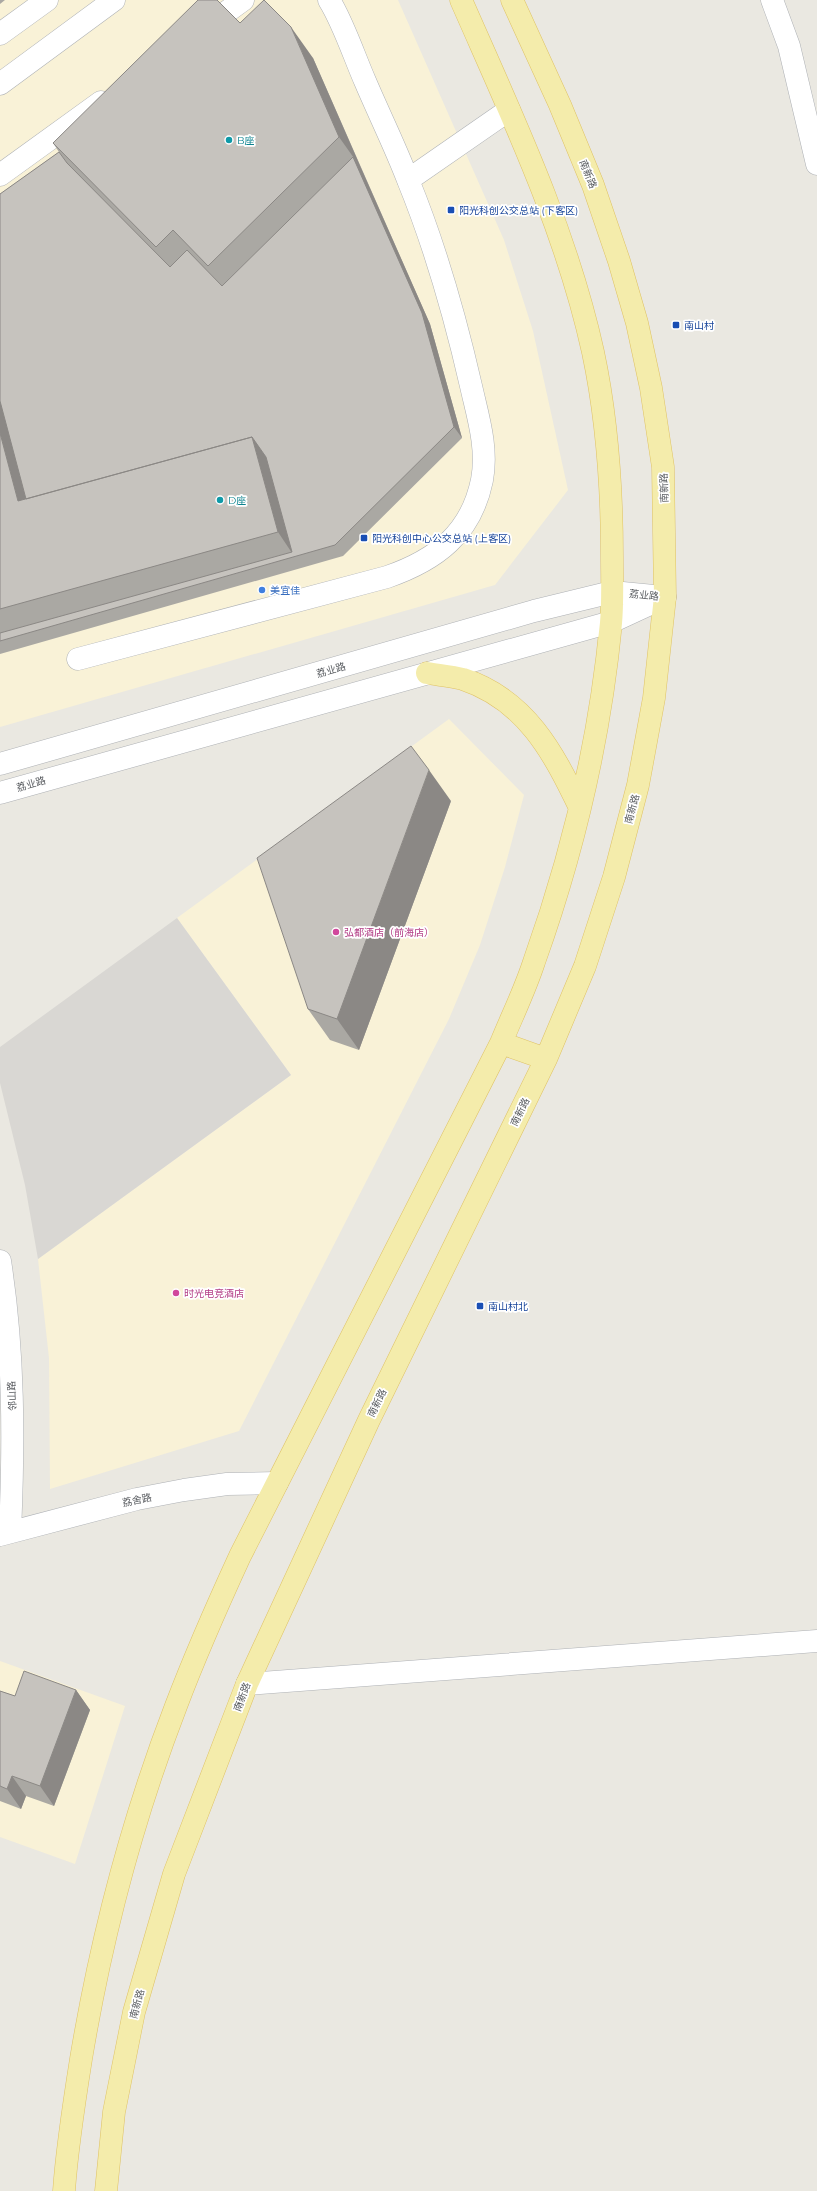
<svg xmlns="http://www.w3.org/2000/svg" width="817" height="2191" viewBox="0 0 817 2191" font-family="Montserrat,'Noto Sans SC',sans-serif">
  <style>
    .commercial { fill: #f9f2d7 }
    .industrial { fill: #d9d7d3 }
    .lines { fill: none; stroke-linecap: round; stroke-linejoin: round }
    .minor-casing { stroke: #aeb1b5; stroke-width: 23 }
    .major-casing { stroke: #dfc264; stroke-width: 23 }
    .minor { stroke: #fff; stroke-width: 22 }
    .major { stroke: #f4ecab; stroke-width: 22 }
    .wall { fill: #aaa8a3 }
    .shaded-wall { fill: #8b8885 }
    .building { fill: #c6c3be; stroke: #8b8885 }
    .culture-dot { fill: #0f9aa8; stroke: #fff; stroke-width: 1.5 }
    .transit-dot { fill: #1a4fb4; stroke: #fff; stroke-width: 1.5 }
    .shop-dot { fill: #3f7fe0; stroke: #fff; stroke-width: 1.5 }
    .hotel-dot { fill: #d1479c; stroke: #fff; stroke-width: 1.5 }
    .labels { text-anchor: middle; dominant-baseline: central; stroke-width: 3.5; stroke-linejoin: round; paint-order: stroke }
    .culture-label { font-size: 10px; fill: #0d838f; stroke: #fff; text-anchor: start }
    .street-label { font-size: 10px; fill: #595c60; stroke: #fff }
    .transit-label { font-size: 10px; fill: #164399; stroke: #fff; text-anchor: start }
    .shop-label { font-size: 10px; fill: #366cbe; stroke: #fff; text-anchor: start }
    .hotel-label { font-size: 10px; fill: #b23c85; stroke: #fff; text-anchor: start }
  </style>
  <rect width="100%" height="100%" fill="#eae8e1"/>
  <!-- commercial -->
  <path class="commercial" d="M0 0H398L504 240 533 331 568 490 495 585 0 727Z
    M449 719 524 795 505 867 480 945 449 1019 239 1431 50 1489 49 1358 38 1259 291 1075 177 918Z
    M0 1661 125 1706 75 1864 0 1837Z"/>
  <!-- industrial -->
  <path class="industrial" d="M177 918 291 1075 38 1259 25 1185 0 1083V1047Z"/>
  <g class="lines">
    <defs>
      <path id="minor" d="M772 0 789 46 817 164
        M203 29 243 0
        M0 34 47 0
        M0 84 114 0
        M0 175 101 102
        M408 180 509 110
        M78 659 387 577C436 560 471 534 482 480 488 448 478 417 471 386 455 316 435 246 408 180 395 146 379 114 365 81 354 56 343 22 329 0
        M0 764 534 611 612 592 664 597
        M0 793 611 622 665 597
        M0 1261C14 1351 14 1441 10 1532
        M0 1535 137 1499 184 1490 227 1484 277 1483
        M247 1684 817 1641"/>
      <path id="major" d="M427 673C439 675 452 676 463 679 526 700 553 752 580 808
        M501 1043 546 1059
        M64 2191C67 2147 74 2103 81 2059 101 1939 132 1820 176 1706 195 1656 217 1606 240 1556L501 1043C512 1016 525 990 534 962 573 853 600 738 611 623 613 601 612 579 612 557 612 489 607 418 593 352 566 229 511 114 461 0
        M106 2191 114 2112 134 2012 174 1874 247 1684 369 1420 546 1059 585 966 614 877 638 785 654 698 665 597 663 467 651 388 637 323 619 261 593 185 560 105 512 0"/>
    </defs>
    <!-- minor casing -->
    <use href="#minor" class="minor-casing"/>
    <!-- major casing -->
    <use href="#major" class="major-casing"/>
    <!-- minor -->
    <use href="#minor" class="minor"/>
    <!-- major -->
    <use href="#major" class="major"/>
  </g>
  <!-- wall -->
  <path class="wall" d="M0 0H5L0 4Z
    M240 23 313 58 430 324 462 438 343 556 0 654V194L59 152 53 143Z
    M451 801 359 1050 330 1040 308 1009Z
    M76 1690 90 1710 54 1806 26 1796 21 1809 0 1801V1691L15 1696Z"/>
  <!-- shaded-wall -->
  <path class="shaded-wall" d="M291 27 313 58 361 168 339 137Z
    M353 157 361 168 430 324 462 438 454 427Z
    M0 383 37 520 18 501 0 433Z
    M252 437 274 468 294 556 278 532Z
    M429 770 451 801 359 1050 337 1019Z
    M76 1690 90 1710 54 1806 40 1786Z
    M12 1776 26 1796 21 1809 7 1789Z"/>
  <!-- building -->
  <path class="building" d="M198 0H217L240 23 264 0 291 27 339 137 208 266 173 230 156 247 53 143Z
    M59 152 67 163 170 267 187 250 222 286 353 157 422 313 454 427 335 545 0 641V633L292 552 266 457 252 437 26 499 0 401V194Z
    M0 433 18 501 252 437 278 532 0 609Z
    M411 746 429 770 337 1019 308 1009 257 858Z
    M24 1671 76 1690 40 1786 12 1776 7 1789 0 1786V1691L15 1696Z"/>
  <!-- markers -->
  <g class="culture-dot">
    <circle cx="229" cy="140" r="4"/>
    <circle cx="220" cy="500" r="4"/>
  </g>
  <g class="transit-dot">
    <rect x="447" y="206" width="8" height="8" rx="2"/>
    <rect x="672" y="321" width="8" height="8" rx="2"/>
    <rect x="360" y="534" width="8" height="8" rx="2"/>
    <rect x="476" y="1302" width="8" height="8" rx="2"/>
  </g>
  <circle class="shop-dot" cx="262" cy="590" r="4"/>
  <g class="hotel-dot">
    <circle cx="336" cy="932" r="4"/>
    <circle cx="176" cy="1293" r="4"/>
  </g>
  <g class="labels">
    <!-- culture labels -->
    <g class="culture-label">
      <text x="237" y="140">B座</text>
      <text x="228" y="500">D座</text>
    </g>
    <!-- street labels -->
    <g class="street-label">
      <text transform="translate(588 174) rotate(68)">南新路</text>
      <text transform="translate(664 488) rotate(-92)">南新路</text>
      <text transform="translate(644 595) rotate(6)">荔业路</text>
      <text transform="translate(331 670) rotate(-16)">荔业路</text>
      <text transform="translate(31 784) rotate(-16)">荔业路</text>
      <text transform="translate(632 809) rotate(-75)">南新路</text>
      <text transform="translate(520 1112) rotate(-64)">南新路</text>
      <text transform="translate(12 1396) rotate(-93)">邻山路</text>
      <text transform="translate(377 1403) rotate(-64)">南新路</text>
      <text transform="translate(137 1500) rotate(-12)">荔舍路</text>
      <text transform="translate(242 1697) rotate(-69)">南新路</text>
      <text transform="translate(137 2004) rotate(-75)">南新路</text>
    </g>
    <!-- transit labels -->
    <g class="transit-label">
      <text x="459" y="210">阳光科创公交总站 (下客区)</text>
      <text x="684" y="325">南山村</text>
      <text x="372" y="538">阳光科创中心公交总站 (上客区)</text>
      <text x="488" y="1306">南山村北</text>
    </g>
    <!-- shop labels -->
    <g class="shop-label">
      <text x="270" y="590">美宜佳</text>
    </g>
    <!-- hotel labels -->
    <g class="hotel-label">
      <text x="344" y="932">弘都酒店（前海店）</text>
      <text x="184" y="1293">时光电竞酒店</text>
    </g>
  </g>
</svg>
